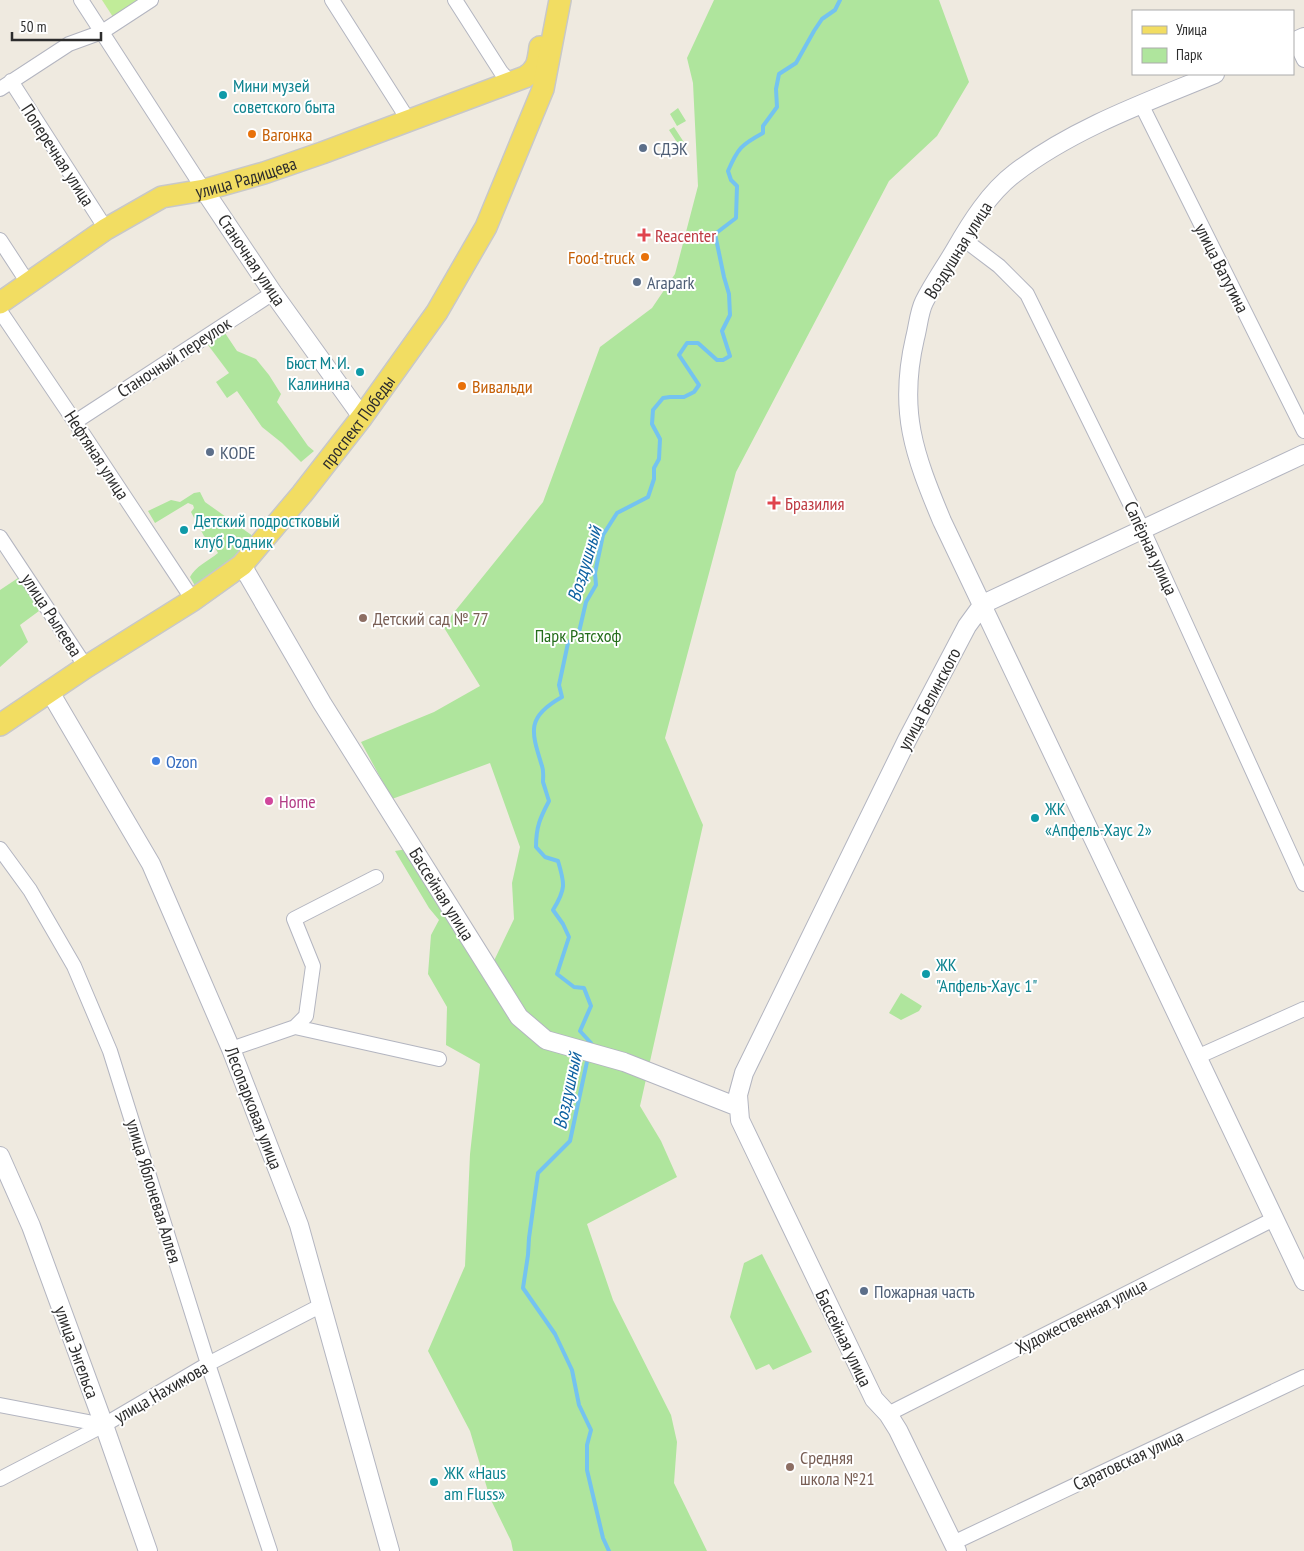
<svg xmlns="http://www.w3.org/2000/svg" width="1304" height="1551" viewBox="0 0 1304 1551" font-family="'PT Sans Narrow',sans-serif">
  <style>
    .green { fill: #afe59d }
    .pitch { fill: #c1ec99 }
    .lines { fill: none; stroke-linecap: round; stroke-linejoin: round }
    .stream { stroke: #74c3f0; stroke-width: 4 }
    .minor-casing { stroke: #b3b5c0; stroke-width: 16 }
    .tertiary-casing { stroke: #b3b5c0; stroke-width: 20 }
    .primary-casing { stroke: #c8c8c8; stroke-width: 24 }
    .minor { stroke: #fff; stroke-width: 14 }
    .tertiary { stroke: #fff; stroke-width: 18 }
    .primary { stroke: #f2dd62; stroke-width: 21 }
    .culture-dot { fill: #0f9aa8; stroke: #fff; stroke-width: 2 }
    .food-dot { fill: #e8710a; stroke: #fff; stroke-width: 2 }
    .service-dot { fill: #5c6f8a; stroke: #fff; stroke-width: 2 }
    .health-dot { fill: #e0444e; stroke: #fff; stroke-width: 2 }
    .education-dot { fill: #8d6e63; stroke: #fff; stroke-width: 2 }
    .shop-dot { fill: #3f7fe0; stroke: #fff; stroke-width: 2 }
    .hotel-dot { fill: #d1479c; stroke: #fff; stroke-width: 2 }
    .labels { text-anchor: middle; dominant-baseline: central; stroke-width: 4; stroke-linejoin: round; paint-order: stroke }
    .culture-label { font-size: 18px; fill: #0d838f; stroke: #fff; text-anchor: start }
    .food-label { font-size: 18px; fill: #c56008; stroke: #fff; text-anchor: start }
    .service-label { font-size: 18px; fill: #4e5e75; stroke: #fff; text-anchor: start }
    .street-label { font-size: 18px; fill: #2d2d2d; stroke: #fff }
    .health-label { font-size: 18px; fill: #be3a42; stroke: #fff; text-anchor: start }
    .education-label { font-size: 18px; fill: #785e54; stroke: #fff; text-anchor: start }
    .park-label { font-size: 18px; fill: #246d1b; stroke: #fff }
    .shop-label { font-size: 18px; fill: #366cbe; stroke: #fff; text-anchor: start }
    .hotel-label { font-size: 18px; fill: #b23c85; stroke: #fff; text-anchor: start }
    .water-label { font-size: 19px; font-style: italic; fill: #0d61a1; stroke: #fff }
  </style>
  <rect width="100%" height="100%" fill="#efeae0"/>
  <!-- green -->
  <path class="green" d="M714 0H939L969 82 937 136 889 181 736 472 665 738 703 825 640 1106 661 1141 677 1177 587 1224 613 1300 671 1415 677 1442 674 1483 707 1551H513L511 1541 490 1498 470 1431 428 1351 465 1266 470 1154 480 1064 446 1045 447 1007 428 974 431 935 439 920 429 908 395 851 407 849 491 967 514 919 512 883 520 847 490 763 392 799 361 742 434 712 480 686 443 626 543 502 600 347 652 308 675 274 698 186 693 83 687 58Z
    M678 108 686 121 677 126 670 114Z
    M674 127 687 147 682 150 669 130Z
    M223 330 237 351 256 359 269 375 281 394 277 402 308 446 314 451 301 462 282 443 262 427 237 391 227 398 216 382 229 373 205 341Z
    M200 492 205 502 257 539 198 591 190 577C195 567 208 561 218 553L214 546 204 536 191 512 194 508 193 505 188 503 155 523 148 511 171 500 180 502 194 493Z
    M21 576 39 611 20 625 28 642 0 667V590Z
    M901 993 922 1006 919 1011 901 1020 889 1013Z
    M762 1254 812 1352 773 1370 769 1364 756 1370 730 1317 744 1263Z"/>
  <!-- pitch -->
  <path class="pitch" d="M102 0H140L113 17Z"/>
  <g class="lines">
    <!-- stream -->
    <path class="stream" d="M590 1048 591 1043 580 1031 591 1006 584 988 574 987 557 974 569 937 563 924 553 910C566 889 565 884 558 861L545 857 536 847C536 827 540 818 549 801 547 795 545 788 543 782 543 777 544 771 542 766 531 731 526 717 562 697L559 685 568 643 579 632 586 602 596 585 595 573 603 535 617 513 648 497 654 479V468L659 459 660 439 652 424 653 410 663 398 670 397H684L694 392 699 385 679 355 687 343H698L717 360H723L730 356 722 331 730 315 729 294 724 277 715 234 736 218 737 186 731 180 728 171C738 148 741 145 763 133V126L777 107 776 89 779 74 796 63 814 31 822 19 835 10 840 0
      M588 1057 570 1141 538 1173 529 1238 528 1255 523 1288 555 1334 572 1370 579 1405 591 1430 587 1445V1470L603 1538 609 1551"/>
    <defs>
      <path id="minor" d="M81 0 204 190
        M332 0 409 121
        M455 0 501 72 510 82
        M1295 41 1304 60
        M11 81 106 229
        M0 89 69 44 102 32 151 0
        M1141 104 1304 431
        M962 238 999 266 1027 294 1143 530 1304 884
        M0 240 28 283
        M0 311 75 422 193 600
        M75 422 273 293
        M0 537 86 667
        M0 849 30 890 74 966 110 1051 208 1364 270 1551
        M295 1027 306 1016 313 966 294 919 376 877
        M231 1049 295 1027 439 1059
        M1197 1057 1304 1009
        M0 1405 104 1425
        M888 1414 1274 1219
        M0 1479 104 1425 208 1364 322 1305
        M953 1543 1304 1377"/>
      <path id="tertiary" d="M1293 42 1304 37
        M1215 74C1147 102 1074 128 1015 173 990 192 971 222 955 250 945 267 933 284 924 302 919 312 918 327 915 338 898 411 914 454 942 521L1304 1281
        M204 190 273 293 362 417
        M242 565 322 703 519 1017 546 1040 624 1062 738 1107
        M50 692 151 864 231 1049 299 1225 390 1551
        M0 1156 31 1226 104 1425 148 1551
        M957 1551 898 1430 888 1414 874 1399 740 1120 738 1095 744 1073 907 740 967 626 983 604 1304 454"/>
      <g id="primary">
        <path id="s1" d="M0 303 106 229 162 197 204 190 264 173 322 153 525 77C538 69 538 61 540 47"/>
        <path id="s2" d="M0 725 86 667 193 600 242 565 302 494 362 417 437 312 486 227 543 89 560 0"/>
      </g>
    </defs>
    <!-- minor casing -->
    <use href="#minor" class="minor-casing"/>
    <!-- tertiary casing -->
    <use href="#tertiary" class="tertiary-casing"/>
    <!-- primary casing -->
    <use href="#primary" class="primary-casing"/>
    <!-- minor -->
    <use href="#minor" class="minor"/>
    <!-- tertiary -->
    <use href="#tertiary" class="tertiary"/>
    <!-- primary -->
    <use href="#primary" class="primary"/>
  </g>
  <!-- markers -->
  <g class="culture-dot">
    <circle cx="223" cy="95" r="5"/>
    <circle cx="360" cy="372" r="5"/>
    <circle cx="184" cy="530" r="5"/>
    <circle cx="1035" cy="818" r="5"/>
    <circle cx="926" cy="974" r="5"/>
    <circle cx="434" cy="1482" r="5"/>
  </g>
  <g class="food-dot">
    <circle cx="252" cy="134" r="5"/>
    <circle cx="645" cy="257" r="5"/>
    <circle cx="462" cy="386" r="5"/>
  </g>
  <g class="service-dot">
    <circle cx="643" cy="148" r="5"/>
    <circle cx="637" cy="282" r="5"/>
    <circle cx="210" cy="452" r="5"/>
    <circle cx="864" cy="1291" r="5"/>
  </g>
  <g class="health-dot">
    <path d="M641.5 227.5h5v5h5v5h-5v5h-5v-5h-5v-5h5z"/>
    <path d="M771.5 495.5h5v5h5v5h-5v5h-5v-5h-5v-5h5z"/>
  </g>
  <g class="education-dot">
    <circle cx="363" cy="618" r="5"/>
    <circle cx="790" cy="1467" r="5"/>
  </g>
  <circle class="shop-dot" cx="156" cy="761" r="5"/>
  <circle class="hotel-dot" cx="269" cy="801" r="5"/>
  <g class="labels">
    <!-- culture labels -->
    <g class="culture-label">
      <text x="233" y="85">Мини музей<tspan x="233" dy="21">советского быта</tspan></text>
      <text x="350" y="362" text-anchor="end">Бюст М. И.<tspan x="350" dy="21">Калинина</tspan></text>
      <text x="194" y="520">Детский подростковый<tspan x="194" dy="21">клуб Родник</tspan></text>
      <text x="1045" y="808">ЖК<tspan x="1045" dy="21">«Апфель-Хаус 2»</tspan></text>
      <text x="936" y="964">ЖК<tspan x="936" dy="21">"Апфель-Хаус 1"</tspan></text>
      <text x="444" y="1472">ЖК «Haus<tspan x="444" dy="21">am Fluss»</tspan></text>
    </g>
    <!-- food labels -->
    <g class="food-label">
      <text x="262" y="134">Вагонка</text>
      <text x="635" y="257" text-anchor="end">Food-truck</text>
      <text x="472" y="386">Вивальди</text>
    </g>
    <!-- service labels -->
    <g class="service-label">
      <text x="653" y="148">СДЭК</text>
      <text x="647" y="282">Arapark</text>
      <text x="220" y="452">KODE</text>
      <text x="874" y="1291">Пожарная часть</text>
    </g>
    <!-- street labels -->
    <g class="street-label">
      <text transform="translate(58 155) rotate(57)">Поперечная улица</text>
      <text stroke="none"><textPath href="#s1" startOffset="280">улица Радищева</textPath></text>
      <text transform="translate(958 250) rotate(-58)">Воздушная улица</text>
      <text transform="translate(252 260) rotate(56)">Станочная улица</text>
      <text transform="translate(1222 268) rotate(63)">улица Ватутина</text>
      <text transform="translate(174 357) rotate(-33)">Станочный переулок</text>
      <text stroke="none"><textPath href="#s2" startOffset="474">проспект Победы</textPath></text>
      <text transform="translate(97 455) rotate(57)">Нефтяная улица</text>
      <text transform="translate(1151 548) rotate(65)">Сапёрная улица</text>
      <text transform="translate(52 615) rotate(57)">улица Рылеева</text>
      <text transform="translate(929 699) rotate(-62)">улица Белинского</text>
      <text transform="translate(442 894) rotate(58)">Бассейная улица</text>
      <text transform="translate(254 1108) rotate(69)">Лесопарковая улица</text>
      <text transform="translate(154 1191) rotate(73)">улица Яблоневая Аллея</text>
      <text transform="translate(1081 1316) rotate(-27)">Художественная улица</text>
      <text transform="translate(844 1338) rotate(64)">Бассейная улица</text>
      <text transform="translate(77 1352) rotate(70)">улица Энгельса</text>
      <text transform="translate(161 1392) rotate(-30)">улица Нахимова</text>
      <text transform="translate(1128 1460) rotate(-25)">Саратовская улица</text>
    </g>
    <!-- health labels -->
    <g class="health-label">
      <text x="655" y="235">Reacenter</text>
      <text x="785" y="503">Бразилия</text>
    </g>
    <!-- education labels -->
    <g class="education-label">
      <text x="373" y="618">Детский сад № 77</text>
      <text x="800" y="1457">Средняя<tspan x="800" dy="21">школа №21</tspan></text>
    </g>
    <!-- park labels -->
    <g class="park-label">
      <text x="578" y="635">Парк Ратсхоф</text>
    </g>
    <!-- shop labels -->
    <g class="shop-label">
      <text x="166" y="761">Ozon</text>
    </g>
    <!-- hotel labels -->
    <g class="hotel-label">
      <text x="279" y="801">Home</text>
    </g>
    <!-- water labels -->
    <g class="water-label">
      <text transform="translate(584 564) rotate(-73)">Воздушный</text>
      <text transform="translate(567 1091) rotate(-78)">Воздушный</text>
    </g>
  </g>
  <!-- legend -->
  <rect x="1132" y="10" width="162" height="65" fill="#ffffff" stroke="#ababab"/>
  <rect x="1142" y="26" width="25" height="8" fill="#f2dd62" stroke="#ababab"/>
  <text x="1176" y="35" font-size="15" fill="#2d2d2d">Улица</text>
  <rect x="1142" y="48" width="25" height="15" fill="#afe59d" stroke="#ababab"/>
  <text x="1176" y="60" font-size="15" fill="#2d2d2d">Парк</text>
  <!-- scale -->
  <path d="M12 32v8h89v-8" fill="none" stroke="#2d2d2d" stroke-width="2.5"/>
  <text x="20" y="32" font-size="15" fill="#2d2d2d" stroke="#ffffff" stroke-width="4" paint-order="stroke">50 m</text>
</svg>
